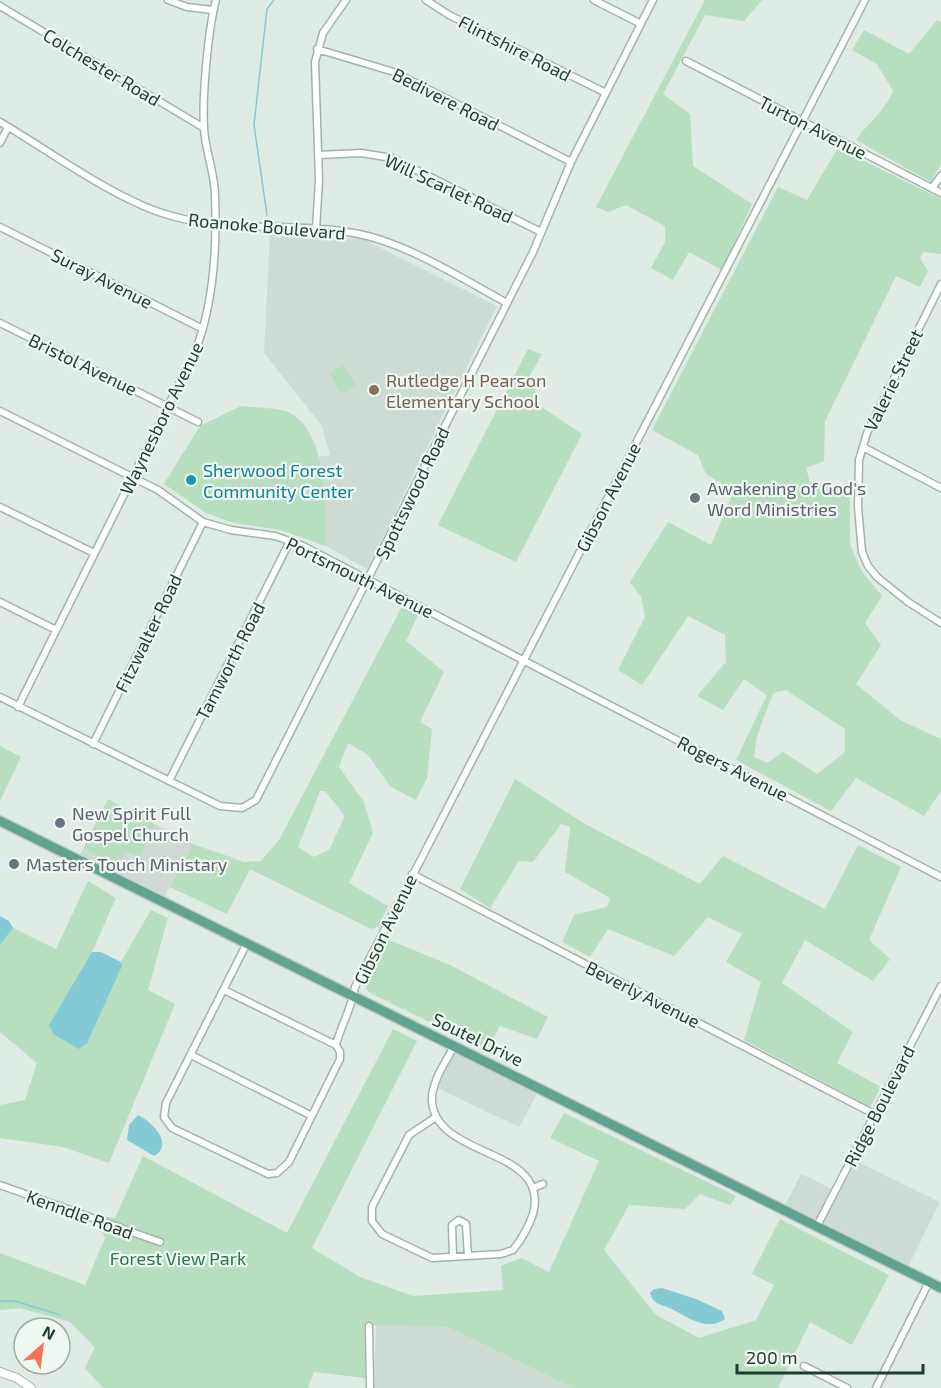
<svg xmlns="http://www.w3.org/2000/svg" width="941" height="1388" viewBox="0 0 941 1388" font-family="'Exo 2',sans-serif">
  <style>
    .built { fill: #cddbd4 }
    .green { fill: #b6debf; fill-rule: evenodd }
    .water { fill: #83cad4 }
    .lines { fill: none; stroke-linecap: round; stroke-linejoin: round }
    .stream { stroke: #83cad4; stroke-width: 1.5 }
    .minor-casing { stroke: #a2b3ac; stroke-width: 9 }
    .tertiary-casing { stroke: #a2b3ac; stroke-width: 10 }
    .primary-casing { stroke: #c0c8c6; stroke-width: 12 }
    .minor { stroke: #fff; stroke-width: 6 }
    .tertiary { stroke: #fff; stroke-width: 8 }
    .primary { stroke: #60a390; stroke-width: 9 }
    .education-dot { fill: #8d6e63; stroke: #eff8f3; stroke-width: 2 }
    .culture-dot { fill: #0f9aa8; stroke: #eff8f3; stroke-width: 2 }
    .worship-dot { fill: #6b7280; stroke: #eff8f3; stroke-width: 2 }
    .labels { text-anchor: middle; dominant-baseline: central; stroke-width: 4.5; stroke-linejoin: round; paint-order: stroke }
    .street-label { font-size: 18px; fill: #1f3c33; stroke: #eff8f3 }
    .education-label { font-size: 18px; fill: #785e54; stroke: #eff8f3; text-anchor: start }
    .culture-label { font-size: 18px; fill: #0d838f; stroke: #eff8f3; text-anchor: start }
    .worship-label { font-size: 18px; fill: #5b616d; stroke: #eff8f3; text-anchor: start }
    .park-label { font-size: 18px; fill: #277543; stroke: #eff8f3 }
  </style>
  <rect width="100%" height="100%" fill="#dfebe5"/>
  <!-- built -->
  <path class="built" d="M270 234 363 239 497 306 367 569 326 546 319 457 330 455 322 426 264 353Z
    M155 824 193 844 165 896 80 854 83 849 118 866 126 851 139 856Z
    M455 1053 537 1094 519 1127 437 1088Z
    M854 1160 940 1202 909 1265 786 1204 801 1174 838 1192Z
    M376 1325 448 1327 573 1388H374Z"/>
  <!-- green -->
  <path class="green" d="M705 0H762L744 21 705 15 663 94 690 114 693 166 752 204 722 270 689 252 673 280 651 268 665 242V226L626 205 608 212 596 207Z
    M937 20 941 22V164L931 182 856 140C870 120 883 114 893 91L877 64 852 50 864 30 909 54Z
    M838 148 941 199V254L923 252 920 258 928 271 920 287 896 276 825 421 824 461 806 468 810 482 850 487V544L861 570 882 596 865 623 881 645 856 684 900 720 941 739V791L924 816 856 778 831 811 736 760 767 695 744 679 723 710 697 696 726 662 725 635 688 616 642 685 618 670 645 617 641 597 630 582 668 522 711 545 734 491 706 474 698 455 652 430 778 187 807 200ZM786 690 845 729V752L817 774 783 752 767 763 754 757 757 736 773 693Z
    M528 349 542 354 530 375 540 406 582 434 516 562 438 525Z
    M343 364 356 385 342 394 329 373Z
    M241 406C255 408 275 407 288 412 329 431 324 509 326 546L280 530 230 522 206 513 164 484 200 426Z
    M402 607 418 615 406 641 444 672 420 722 432 729 427 778 416 800 391 787 367 754 348 743 339 767 364 802 373 833 349 883 388 906 379 926 371 929 250 869 227 914 170 887 193 844 244 862 261 861 279 840ZM320 791H325L345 816 329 850 314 857 298 847Z
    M0 746 21 757 0 801Z
    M515 779 585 824 700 884 723 856 825 909 858 845 901 867 869 940 890 959 873 981 805 940 782 983 853 1032 837 1063 881 1087 870 1107 744 1040 761 982 726 962 742 934 708 917 674 956 608 929 590 957 562 942 574 915 607 907 610 898 565 872 570 827 561 824 533 862 519 861 490 908 460 889Z
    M108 799 155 824 139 857 126 851 118 866 83 849Z
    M88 881 116 898 92 952 122 967 121 962 151 910 168 918 148 990 175 1004 109 1163 63 1147 0 1138V1105L25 1100 37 1063 0 1032V945L13 928 56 949Z
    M389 940 450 965 548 1017 537 1039 500 1026 487 1050 372 994 366 989C367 973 378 952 389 940Z
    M393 1029 417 1041 312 1248 360 1277 413 1296 503 1290 501 1266 521 1258 549 1272 599 1161 550 1138 564 1113 736 1196 730 1205 700 1194 685 1209 629 1205 604 1250 656 1315 699 1338 756 1320 774 1285 752 1274 780 1219 889 1275 852 1345 810 1322 778 1388H573L448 1327 366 1325 365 1378 314 1372 308 1388H103L85 1368 95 1348 70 1322 20 1308 0 1310V1253L85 1285 105 1238 99 1224 102 1216 115 1218 143 1156 287 1233Z"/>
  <!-- water -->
  <path class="water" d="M0 916 9 921 13 928 0 945Z
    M92 952H101L121 962 122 966 87 1043 79 1049 53 1034 49 1025Z
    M138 1115C153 1122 174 1145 154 1156L127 1140 129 1125Z
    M662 1288 696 1299 722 1311 725 1319C707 1332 687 1317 672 1309 662 1304 654 1306 650 1293L654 1289Z"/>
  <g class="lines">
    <!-- stream -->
    <path class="stream" d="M267 215 254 125 267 9 274 0
      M0 1301H15L60 1315"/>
    <defs>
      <path id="minor" d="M168 0 187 7 213 10
        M426 0 449 15 606 93
        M594 0 641 24
        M0 6 204 128
        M317 49 394 72 571 162
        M686 61 941 193
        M0 122C50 151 118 202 172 216 231 233 294 222 354 233 405 242 461 278 507 303
        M0 143 8 127
        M318 155 361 153 392 158 541 232
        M932 188 941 176
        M0 227 203 329
        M316 229 319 180 315 62 323 33 346 0
        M941 284 867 433 859 460 858 507 862 552 868 566 877 577 908 602 941 623
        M0 323 198 422
        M0 411 158 490 203 522 231 530 275 536 301 545 941 877
        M863 447 941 488
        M0 507 94 553
        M0 602 56 630
        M0 697 220 806 242 808 256 800 533 252 571 162 653 0
        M18 707 194 354C214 306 217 248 215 196 215 173 205 151 204 128 202 98 208 29 216 0
        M93 744 203 522
        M169 781 290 541
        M412 874 874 1114
        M247 943 166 1103 164 1117 172 1128 268 1174 277 1173 289 1162 340 1059V1052L336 1045C341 1025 352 1008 355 987L865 0
        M224 990 336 1045
        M191 1055 312 1116
        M436 1117 409 1135 372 1207V1221L382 1234 432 1258 501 1254 513 1250C521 1240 529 1226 533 1214 551 1146 436 1160 432 1101 431 1082 446 1062 454 1046
        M0 1185 160 1242
        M533 1188 543 1184
        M817 1226 941 986
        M453 1257 452 1225 459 1220 466 1224 468 1256
        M369 1326 370 1388
        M804 1366 847 1388
        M876 1388 929 1282"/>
      <path id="tertiary" d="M0 1372 17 1378 31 1388"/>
      <path id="primary" d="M0 821 941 1288"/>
    </defs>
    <!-- minor casing -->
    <use href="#minor" class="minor-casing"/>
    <!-- tertiary casing -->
    <use href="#tertiary" class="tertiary-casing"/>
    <!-- primary casing -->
    <use href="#primary" class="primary-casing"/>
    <!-- minor -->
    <use href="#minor" class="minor"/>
    <!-- tertiary -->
    <use href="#tertiary" class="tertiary"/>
    <!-- primary -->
    <use href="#primary" class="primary"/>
  </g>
  <!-- markers -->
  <circle class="education-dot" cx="374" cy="390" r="6"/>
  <circle class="culture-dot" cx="191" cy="480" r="6"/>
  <g class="worship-dot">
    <circle cx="695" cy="498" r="6"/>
    <circle cx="60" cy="823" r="6"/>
    <circle cx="14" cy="864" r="6"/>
  </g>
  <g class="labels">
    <!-- street labels -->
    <g class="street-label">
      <text transform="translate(515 48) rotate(27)">Flintshire Road</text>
      <text transform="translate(102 67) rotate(31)">Colchester Road</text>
      <text transform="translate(446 99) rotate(27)">Bedivere Road</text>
      <text transform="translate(813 127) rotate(27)">Turton Avenue</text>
      <text transform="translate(449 188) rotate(25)">Will Scarlet Road</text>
      <text transform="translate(267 226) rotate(5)">Roanoke Boulevard</text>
      <text transform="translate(102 278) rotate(27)">Suray Avenue</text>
      <text transform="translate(83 364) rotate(26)">Bristol Avenue</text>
      <text transform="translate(893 380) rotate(-64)">Valerie Street</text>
      <text transform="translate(161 418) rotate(-64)">Waynesboro Avenue</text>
      <text transform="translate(412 493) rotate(-64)">Spottswood Road</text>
      <text transform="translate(608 497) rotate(-63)">Gibson Avenue</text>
      <text transform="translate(360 577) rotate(26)">Portsmouth Avenue</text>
      <text transform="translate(148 633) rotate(-64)">Fitzwalter Road</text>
      <text transform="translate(230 661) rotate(-63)">Tamworth Road</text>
      <text transform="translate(733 768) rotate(27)">Rogers Avenue</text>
      <text transform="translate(385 929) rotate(-64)">Gibson Avenue</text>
      <text transform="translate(643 994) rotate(27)">Beverly Avenue</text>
      <text transform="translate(478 1039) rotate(26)">Soutel Drive</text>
      <text transform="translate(879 1106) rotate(-63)">Ridge Boulevard</text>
      <text transform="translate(80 1214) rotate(20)">Kenndle Road</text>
    </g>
    <!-- education labels -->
    <g class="education-label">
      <text x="386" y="380">Rutledge H Pearson<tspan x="386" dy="21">Elementary School</tspan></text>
    </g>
    <!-- culture labels -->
    <g class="culture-label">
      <text x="203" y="470">Sherwood Forest<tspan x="203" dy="21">Community Center</tspan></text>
    </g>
    <!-- worship labels -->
    <g class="worship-label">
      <text x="707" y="488">Awakening of God's<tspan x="707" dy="21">Word Ministries</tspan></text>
      <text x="72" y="813">New Spirit Full<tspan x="72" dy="21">Gospel Church</tspan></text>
      <text x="26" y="864">Masters Touch Ministary</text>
    </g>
    <!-- park labels -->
    <g class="park-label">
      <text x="178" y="1258">Forest View Park</text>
    </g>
  </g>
  <!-- north arrow -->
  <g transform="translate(42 1346) rotate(28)"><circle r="28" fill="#eff8f3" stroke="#9cada6" stroke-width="1.5"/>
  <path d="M0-4.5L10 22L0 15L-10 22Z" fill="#fa734e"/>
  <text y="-9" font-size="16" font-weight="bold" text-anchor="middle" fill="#1f3c33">N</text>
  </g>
  <!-- scale -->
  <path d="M737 1364v9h186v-9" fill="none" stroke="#1f3c33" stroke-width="3"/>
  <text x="746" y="1364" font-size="18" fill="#1f3c33" stroke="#eff8f3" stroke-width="4.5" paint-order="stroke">200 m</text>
</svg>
